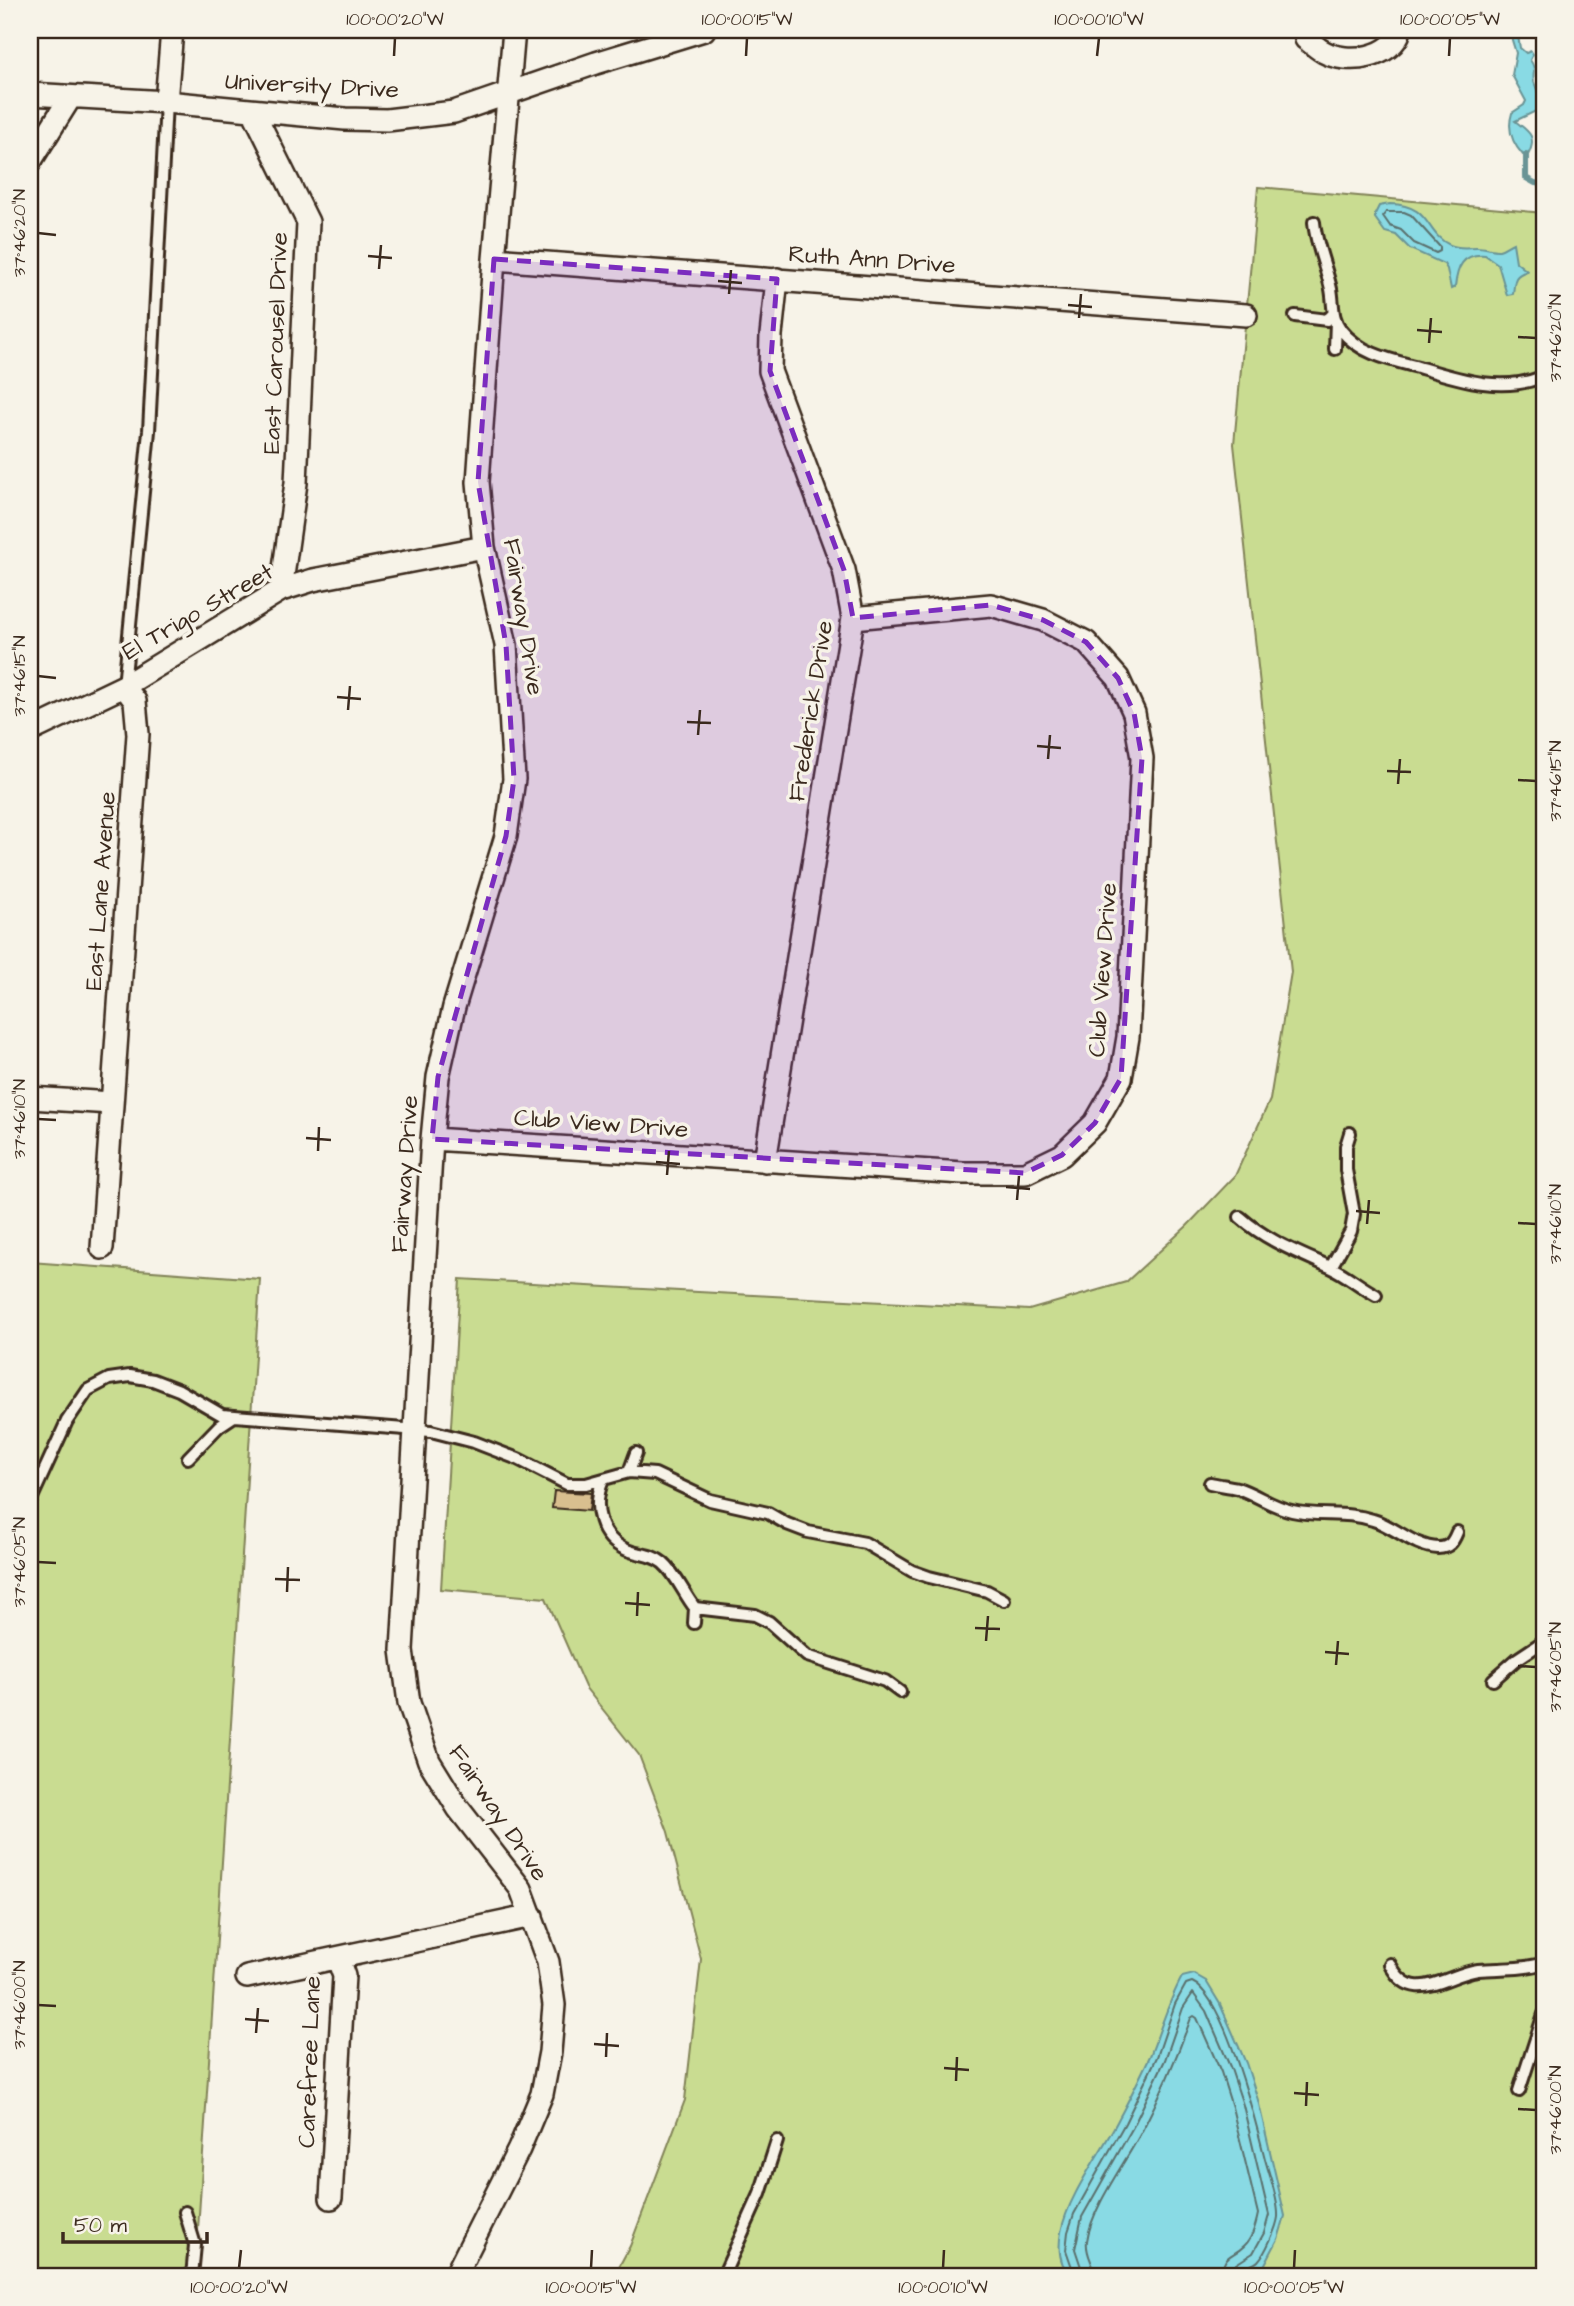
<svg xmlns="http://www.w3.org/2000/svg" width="1574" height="2306" viewBox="0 0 1574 2306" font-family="'Architects Daughter',sans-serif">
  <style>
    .green { fill: #c9dc91; stroke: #828358; stroke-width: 2 }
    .water { fill: #89dae4; stroke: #6a9495; stroke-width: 2 }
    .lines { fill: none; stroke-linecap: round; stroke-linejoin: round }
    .shore { stroke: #5a706d; stroke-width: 2 }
    .stream { stroke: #6a9495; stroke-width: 6 }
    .building { fill: #d9bf8f; stroke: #3b2a1e; stroke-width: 2 }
    .lane-casing { stroke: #3b2a1e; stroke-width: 16 }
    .street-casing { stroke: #3b2a1e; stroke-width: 26 }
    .lane { stroke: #f7f3e8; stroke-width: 10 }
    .street { stroke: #f7f3e8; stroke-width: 21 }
    .marked { fill: #7b2cbf; fill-opacity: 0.2; stroke: #7b2cbf; stroke-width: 5; stroke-dasharray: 14 9; stroke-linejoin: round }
    .ticks { fill: none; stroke: #3b2a1e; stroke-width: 2.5 }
    .labels { text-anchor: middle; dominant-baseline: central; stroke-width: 7; stroke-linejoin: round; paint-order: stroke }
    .street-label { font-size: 24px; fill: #3b2a1e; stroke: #f7f3e8 }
    .neatline { fill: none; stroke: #3b2a1e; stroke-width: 2.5 }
    .ticks-label { font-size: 18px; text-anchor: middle; fill: #3b2a1e }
  </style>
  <rect width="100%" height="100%" fill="#f7f3e8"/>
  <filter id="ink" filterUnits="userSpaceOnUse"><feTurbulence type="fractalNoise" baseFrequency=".0143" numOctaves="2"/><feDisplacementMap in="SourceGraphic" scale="14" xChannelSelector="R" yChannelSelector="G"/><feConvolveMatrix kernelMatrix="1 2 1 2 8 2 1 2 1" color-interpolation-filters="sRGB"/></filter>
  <g filter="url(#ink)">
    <!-- green -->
    <path class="green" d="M1258 187 1544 213V2276H614L630 2246 685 2100 701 1959 668 1832 639 1755 585 1687 546 1598 441 1589 460 1279 1029 1310 1126 1282 1187 1226 1235 1176 1270 1100 1291 972 1234 444Z
      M30 1262 260 1279 195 2276H30Z"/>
    <!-- water -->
    <path class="water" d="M1512 30H1517L1520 48 1526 53 1531 51 1533 54 1530 60C1537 69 1532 73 1534 82 1538 93 1542 99 1536 111L1515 121C1528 131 1538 136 1528 155H1523C1512 143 1507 129 1512 113L1524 105 1526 101 1512 75 1516 53 1512 40Z
      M1390 204C1432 205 1424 233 1450 245 1459 249 1468 247 1477 247 1484 247 1492 250 1499 250 1504 249 1508 245 1513 243L1516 262 1527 271C1513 276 1515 280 1513 294L1507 295 1498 264 1485 255C1462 253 1457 268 1455 287L1451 289 1447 269 1444 264 1410 249 1396 235 1385 232 1375 218V214L1379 206Z
      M1194 1974 1206 1981 1220 2004 1246 2063 1258 2100 1285 2216 1278 2239 1264 2266 1242 2276H1071C1059 2265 1058 2248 1061 2232 1068 2195 1102 2152 1119 2118 1130 2098 1140 2077 1150 2056 1161 2029 1168 2002 1182 1977Z"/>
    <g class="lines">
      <!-- shore -->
      <path class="shore" d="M1386 212H1404L1411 215 1440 247V251L1436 253 1414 243 1401 230 1390 226 1383 216Z
        M1075 2276 1066 2250 1068 2232 1074 2214 1125 2123 1157 2057 1175 2004 1186 1984 1192 1982C1225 1996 1256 2123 1265 2159 1269 2174 1279 2201 1278 2217 1277 2227 1265 2254 1258 2261 1255 2264 1248 2266 1244 2268L1242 2276
        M1084 2276 1075 2249 1082 2217 1133 2127 1165 2060 1183 2008 1193 1993 1206 2011 1231 2069 1243 2105 1269 2215 1264 2233 1253 2253 1236 2264 1233 2276
        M1095 2276C1094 2263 1085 2254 1087 2241 1091 2208 1126 2162 1142 2131 1161 2094 1177 2057 1191 2018L1194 2016 1197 2018 1221 2072 1232 2107 1258 2214C1256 2224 1252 2239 1244 2246 1232 2258 1223 2253 1222 2276"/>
      <!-- stream -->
      <path class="stream" d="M1526 155V178L1535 183 1544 184"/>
    </g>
    <!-- building -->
    <path class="building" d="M554 1491 591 1493 589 1511 552 1508Z"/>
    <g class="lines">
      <defs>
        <path id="lane" d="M1314 222C1316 245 1326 266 1331 289 1334 304 1331 317 1341 330 1360 354 1391 360 1418 367 1458 379 1503 394 1544 376
          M1295 316 1327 320 1333 314
          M1335 349 1336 321
          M124 686 149 431 166 102
          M1240 1217C1267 1241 1297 1252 1330 1267 1346 1274 1360 1287 1376 1295
          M1331 1267 1351 1231 1354 1214 1346 1170V1146L1350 1133
          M188 1458 219 1426 234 1416
          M629 1472 655 1474 710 1500 768 1513 787 1524 808 1532 865 1543 912 1571 929 1577 987 1591 1004 1600
          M603 1480C592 1506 599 1538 627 1550 639 1555 652 1554 663 1563 676 1574 684 1594 695 1608L755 1615 769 1622 807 1656 885 1681 900 1692
          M1210 1483C1219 1485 1228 1486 1237 1488 1256 1494 1272 1507 1292 1511 1319 1517 1346 1511 1373 1520 1394 1526 1414 1547 1438 1548 1449 1548 1453 1542 1457 1532
          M30 1502 67 1421 88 1390 109 1379 130 1376 153 1380 179 1390 222 1415 431 1431 474 1442 518 1459 567 1484H586L629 1472 636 1453
          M694 1623 695 1608
          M1493 1680 1517 1659 1544 1641
          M1390 1964C1412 2008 1446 1974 1478 1970 1500 1968 1523 1970 1544 1963
          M1519 2091 1544 2014
          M185 2212 195 2245 192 2276
          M723 2276 760 2194 777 2141"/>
        <path id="street" d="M1306 30V39C1312 43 1318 49 1324 52 1348 65 1393 58 1400 30
          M30 94 166 102 345 119 387 120 454 112 596 63 704 30
          M166 102 172 30
          M253 111 308 222 296 483 281 590
          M30 162 70 98
          M494 259 1246 315
          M30 731 124 686 281 590 313 580 484 547
          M30 1098 112 1103
          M432 1139 963 1173H1025L1062 1155 1095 1123 1121 1078 1128 1037 1142 758 1134 713 1118 678 1086 642 1043 620 991 605 853 618
          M765 1161 853 618 844 570 770 371 771 335 777 279
          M102 1248 138 734 135 701 124 686
          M247 1977 532 1916
          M331 2198 344 1976 338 1959
          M455 2276 519 2149 542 2094 550 2052 554 2005 548 1962 521 1889 458 1808 429 1761 409 1703 402 1650 432 1139 438 1077 454 1007 506 836 514 779 506 645 484 547 478 482 494 259 514 30"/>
      </defs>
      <!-- lane casing -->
      <use href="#lane" class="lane-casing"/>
      <!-- street casing -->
      <use href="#street" class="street-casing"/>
      <!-- lane -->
      <use href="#lane" class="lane"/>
      <!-- street -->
      <use href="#street" class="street"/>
    </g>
  </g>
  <!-- marked area -->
  <path class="marked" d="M494 259 777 279 770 371 844 570 853 618 991 605 1043 620 1086 642 1118 678 1134 713 1142 758 1121 1078 1095 1123 1062 1155 1025 1173 432 1139 438 1077 506 836 514 779 506 645 478 482Z"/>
  <!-- ticks -->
  <path class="ticks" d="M394 56 395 38M746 56 747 38M1097 56 1099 38M1449 56 1450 38M38 233 56 235M368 256 392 258M379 269 381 245M718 281 742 283M729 294 731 270M1068 305 1092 307M1079 318 1081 294M1417 330 1442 332M1518 337 1536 338M1429 343 1431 318M38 676 56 678M337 697 361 699M348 710 350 686M687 722 711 723M698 735 700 710M1037 746 1061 748M1048 759 1050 735M1387 771 1411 772M1518 780 1536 781M1398 784 1400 759M38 1119 56 1120M306 1138 331 1140M318 1151 319 1127M656 1162 680 1164M667 1175 669 1151M1006 1187 1030 1189M1017 1200 1019 1176M1356 1211 1380 1213M1518 1223 1536 1224M1367 1224 1369 1200M38 1562 56 1563M275 1579 300 1580M287 1592 288 1567M625 1603 650 1605M637 1616 638 1592M975 1628 1000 1629M986 1641 988 1616M1325 1652 1349 1654M1336 1665 1338 1641M1518 1666 1536 1667M38 2005 56 2006M245 2019 269 2021M256 2033 258 2008M594 2044 619 2046M606 2057 607 2033M944 2068 969 2070M956 2081 957 2057M1294 2093 1319 2095M1306 2106 1307 2082M1518 2109 1536 2110M239 2268 241 2250M591 2268 592 2250M943 2268 944 2250M1294 2268 1295 2250"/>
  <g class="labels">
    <!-- street labels -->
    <g class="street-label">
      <text transform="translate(312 86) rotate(3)">University Drive</text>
      <text transform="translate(872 260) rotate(4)">Ruth Ann Drive</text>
      <text transform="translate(276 343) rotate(-88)">East Carousel Drive</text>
      <text transform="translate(198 612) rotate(-30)">El Trigo Street</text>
      <text transform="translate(523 617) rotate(81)">Fairway Drive</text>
      <text transform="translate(811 711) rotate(-81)">Frederick Drive</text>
      <text transform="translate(101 891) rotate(-86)">East Lane Avenue</text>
      <text transform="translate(1103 970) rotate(-86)">Club View Drive</text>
      <text transform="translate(601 1124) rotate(4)">Club View Drive</text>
      <text transform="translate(405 1174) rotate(-86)">Fairway Drive</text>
      <text transform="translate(498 1813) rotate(56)">Fairway Drive</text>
      <text transform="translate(310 2062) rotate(-88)">Carefree Lane</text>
    </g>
  </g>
  <!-- margin -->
  <rect width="1574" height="2306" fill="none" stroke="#f7f3e8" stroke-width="77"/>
  <!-- scale -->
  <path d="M63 2232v10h144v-10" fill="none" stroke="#3b2a1e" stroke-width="3.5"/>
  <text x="74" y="2232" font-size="21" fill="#3b2a1e" stroke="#f7f3e8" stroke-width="5" paint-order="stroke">50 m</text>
  <rect x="38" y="38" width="1498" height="2230" class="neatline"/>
  <g class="ticks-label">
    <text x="395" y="25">100°00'20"W</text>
    <text x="747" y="25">100°00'15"W</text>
    <text x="1099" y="25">100°00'10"W</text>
    <text x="1450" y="25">100°00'05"W</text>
    <text transform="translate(19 233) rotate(-90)" y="6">37°46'20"N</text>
    <text transform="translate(1555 338) rotate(-90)" y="6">37°46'20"N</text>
    <text transform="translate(19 676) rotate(-90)" y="6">37°46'15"N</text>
    <text transform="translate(1555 781) rotate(-90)" y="6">37°46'15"N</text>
    <text transform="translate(19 1119) rotate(-90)" y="6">37°46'10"N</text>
    <text transform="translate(1555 1224) rotate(-90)" y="6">37°46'10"N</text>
    <text transform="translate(19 1562) rotate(-90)" y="6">37°46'05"N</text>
    <text transform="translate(1555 1667) rotate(-90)" y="6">37°46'05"N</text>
    <text transform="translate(19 2005) rotate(-90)" y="6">37°46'00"N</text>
    <text transform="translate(1555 2110) rotate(-90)" y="6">37°46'00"N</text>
    <text x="239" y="2293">100°00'20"W</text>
    <text x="591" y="2293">100°00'15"W</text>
    <text x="943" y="2293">100°00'10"W</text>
    <text x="1294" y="2293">100°00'05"W</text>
  </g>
</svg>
